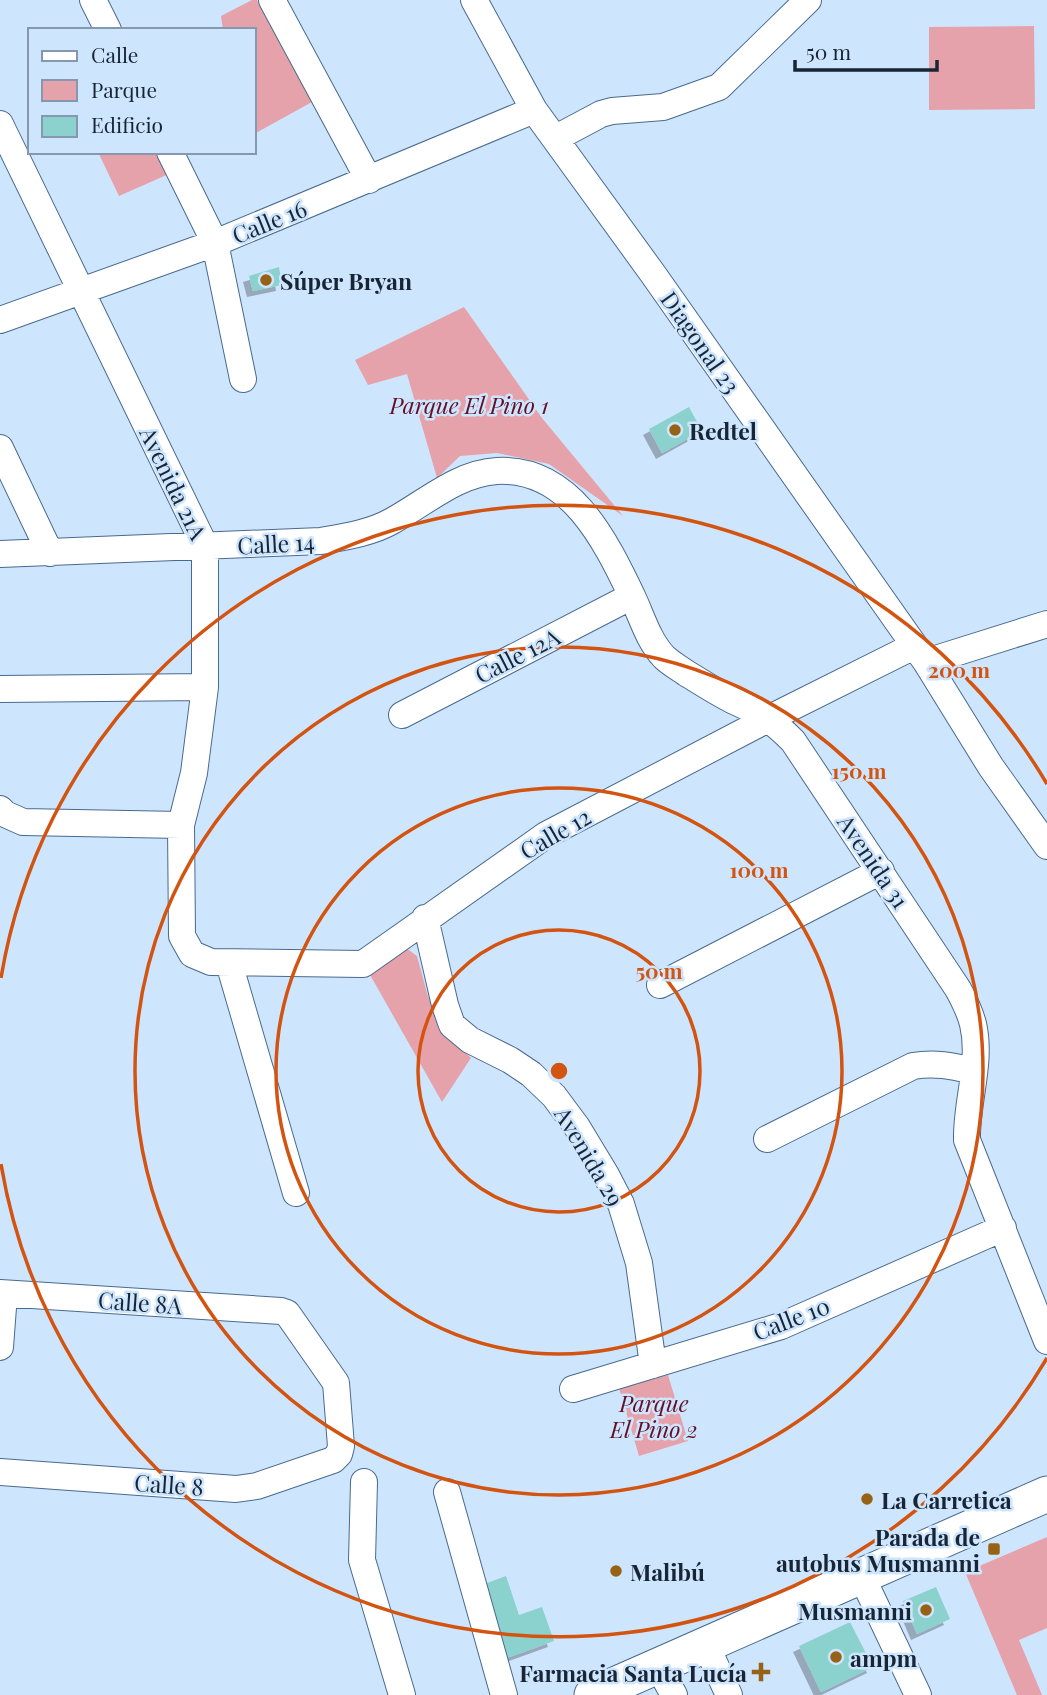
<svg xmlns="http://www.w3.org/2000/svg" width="1047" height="1695" viewBox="0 0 1047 1695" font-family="'Playfair Display',serif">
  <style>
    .green { fill: #e5a2aa }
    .building { fill: #8bd2ce; filter: url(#shadow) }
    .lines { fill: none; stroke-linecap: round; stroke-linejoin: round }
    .minor-casing { stroke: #486a8f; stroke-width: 28 }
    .major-casing { stroke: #486a8f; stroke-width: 37 }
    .minor { stroke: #fff; stroke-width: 26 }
    .major { stroke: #fff; stroke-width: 35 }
    .ring { fill: none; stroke: #d35410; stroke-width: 3.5 }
    .poi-dot { fill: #966316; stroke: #cee5fe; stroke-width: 2.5 }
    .labels { text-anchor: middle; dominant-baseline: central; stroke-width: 5; stroke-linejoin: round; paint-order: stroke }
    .street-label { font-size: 23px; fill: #172535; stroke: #cee5fe }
    .poi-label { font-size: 23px; font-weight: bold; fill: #172535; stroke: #cee5fe; text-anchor: start }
    .park-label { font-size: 23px; font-style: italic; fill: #630f26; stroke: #cee5fe }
    .centre { fill: #d35410; stroke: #cee5fe; stroke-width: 3.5 }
    .ring-label { font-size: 21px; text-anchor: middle; font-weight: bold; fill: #d35410; stroke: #cee5fe; stroke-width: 5; stroke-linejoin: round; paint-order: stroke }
  </style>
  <defs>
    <filter id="shadow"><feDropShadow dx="-6" dy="6" stdDeviation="0" flood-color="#0004"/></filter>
  </defs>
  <rect width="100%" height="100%" fill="#cee5fe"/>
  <!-- green -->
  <path class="green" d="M252 0H257L312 102 254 134V30H223L221 16Z
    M1034 26 1035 109 929 110V27Z
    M98 152H161L171 173 119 196Z
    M464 307 542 418 623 516 549 464 497 453 460 456 437 478 407 374 368 385 355 360Z
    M402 945 417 956 427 993 439 1026 471 1058 442 1102 369 973Z
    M668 1375 688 1441 639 1456 619 1388Z
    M1047 1537V1628L1019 1640 1042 1695H1017L965 1572Z"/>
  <!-- building -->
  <path class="building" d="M279 267 282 285 253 291 249 276Z
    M689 407 702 431 662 453 649 429Z
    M506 1576 519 1615 542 1607 554 1641 504 1659 479 1586Z
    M936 1587 950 1619 917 1634 903 1601Z
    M850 1622 873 1667 821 1692 799 1646Z"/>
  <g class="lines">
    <defs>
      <path id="minor" d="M93 0 108 30
        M272 0 369 180
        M474 0 534 110 653 274 926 662 991 767 1047 846
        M0 124 205 546V687L194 773 181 825 182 936 192 954 211 962 363 964 546 835 768 719 914 646
        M556 138 601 114 612 111 663 107 719 87 808 0
        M170 152 215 243 243 379
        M0 320 215 243 534 110
        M0 448 50 553
        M0 554 321 541C344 537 371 533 392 521 425 503 458 473 497 471 570 467 605 540 632 596 642 617 648 640 664 657 670 663 679 668 686 673 701 682 716 692 732 700 744 706 758 711 769 720 778 726 786 734 793 741L958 989C964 1000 970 1012 973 1024 982 1062 966 1102 967 1140L1047 1341
        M926 662 1047 624
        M0 689 205 687
        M402 715 632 596
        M0 809 5 814 23 822 181 825
        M425 918 445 1005 452 1025 470 1040 510 1060 531 1074 554 1096 577 1127 606 1175 621 1204 639 1263 653 1365
        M229 963 296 1193
        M660 985 881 871
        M767 1139 913 1066C935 1062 952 1066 974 1071
        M0 1293 281 1311 287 1313 336 1383 341 1446 339 1454 333 1460 257 1486 236 1489 0 1472
        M0 1347 4 1294
        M573 1389 781 1326 1003 1228
        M364 1482 362 1560 402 1695
        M447 1492 504 1695
        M862 1577 918 1695
        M706 1645 729 1695
        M658 1666 674 1695"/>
      <path id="major" d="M592 1695 1047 1494"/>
    </defs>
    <!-- minor casing -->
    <use href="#minor" class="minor-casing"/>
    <!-- major casing -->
    <use href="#major" class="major-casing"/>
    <!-- minor -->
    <use href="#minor" class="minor"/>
    <!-- major -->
    <use href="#major" class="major"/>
  </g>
  <!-- distance rings -->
  <g class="ring">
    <circle cx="559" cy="1071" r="141"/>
    <circle cx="559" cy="1071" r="283"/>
    <circle cx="559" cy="1071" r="424"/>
    <path d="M1047 1358A566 566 0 0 1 1 1164M1 978A566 566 0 0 1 1047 784"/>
  </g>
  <!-- markers -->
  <g class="poi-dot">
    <circle cx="266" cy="280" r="7"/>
    <circle cx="675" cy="430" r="7"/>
    <circle cx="867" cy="1499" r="7"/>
    <rect x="987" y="1542" width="14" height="14" rx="3.5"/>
    <circle cx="616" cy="1571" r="7"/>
    <circle cx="926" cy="1610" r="7"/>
    <circle cx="836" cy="1657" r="7"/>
    <path d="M757.5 1661.5h7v7h7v7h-7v7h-7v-7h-7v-7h7z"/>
  </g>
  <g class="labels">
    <!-- street labels -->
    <g class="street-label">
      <text transform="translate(269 221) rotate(-22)">Calle 16</text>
      <text transform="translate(701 342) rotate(55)">Diagonal 23</text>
      <text transform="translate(174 483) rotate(64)">Avenida 21A</text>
      <text transform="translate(276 543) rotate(-3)">Calle 14</text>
      <text transform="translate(517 655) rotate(-27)">Calle 12A</text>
      <text transform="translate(555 833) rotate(-30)">Calle 12</text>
      <text transform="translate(874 861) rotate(56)">Avenida 31</text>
      <text transform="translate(590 1156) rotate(59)">Avenida 29</text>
      <text transform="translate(140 1302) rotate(4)">Calle 8A</text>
      <text transform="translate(791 1318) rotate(-21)">Calle 10</text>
      <text transform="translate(169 1484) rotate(4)">Calle 8</text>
    </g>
    <!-- poi labels -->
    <g class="poi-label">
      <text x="280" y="280">Súper Bryan</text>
      <text x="689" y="430">Redtel</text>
      <text x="881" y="1499">La Carretica</text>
      <text x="980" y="1536" text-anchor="end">Parada de<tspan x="980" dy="26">autobus Musmanni</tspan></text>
      <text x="630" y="1571">Malibú</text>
      <text x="912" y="1610" text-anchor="end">Musmanni</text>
      <text x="850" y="1657">ampm</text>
      <text x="747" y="1672" text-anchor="end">Farmacia Santa Lucía</text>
    </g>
    <!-- park labels -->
    <g class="park-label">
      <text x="469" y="404">Parque El Pino 1</text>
      <text x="654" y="1402">Parque<tspan x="654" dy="26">El Pino 2</tspan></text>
    </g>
  </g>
  <circle cx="559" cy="1071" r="10" class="centre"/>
  <g class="ring-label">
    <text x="959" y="678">200 m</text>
    <text x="859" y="779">150 m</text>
    <text x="759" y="878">100 m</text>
    <text x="659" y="979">50 m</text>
  </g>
  <!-- legend -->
  <rect x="28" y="28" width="228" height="126" fill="#cee5fe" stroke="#8598ae" stroke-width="2"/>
  <rect x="42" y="51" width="35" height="10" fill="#ffffff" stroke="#8598ae" stroke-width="2"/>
  <text x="91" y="63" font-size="21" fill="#172535">Calle</text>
  <rect x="42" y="80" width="35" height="21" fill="#e5a2aa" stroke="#8598ae" stroke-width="2"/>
  <text x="91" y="98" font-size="21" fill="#172535">Parque</text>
  <rect x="42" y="116" width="35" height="21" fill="#8bd2ce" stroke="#8598ae" stroke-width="2"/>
  <text x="91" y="133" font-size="21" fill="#172535">Edificio</text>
  <!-- scale -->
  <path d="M795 60v10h142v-10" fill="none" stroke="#172535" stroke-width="3.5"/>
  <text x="806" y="60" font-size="21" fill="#172535" stroke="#cee5fe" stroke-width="5" paint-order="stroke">50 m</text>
</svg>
